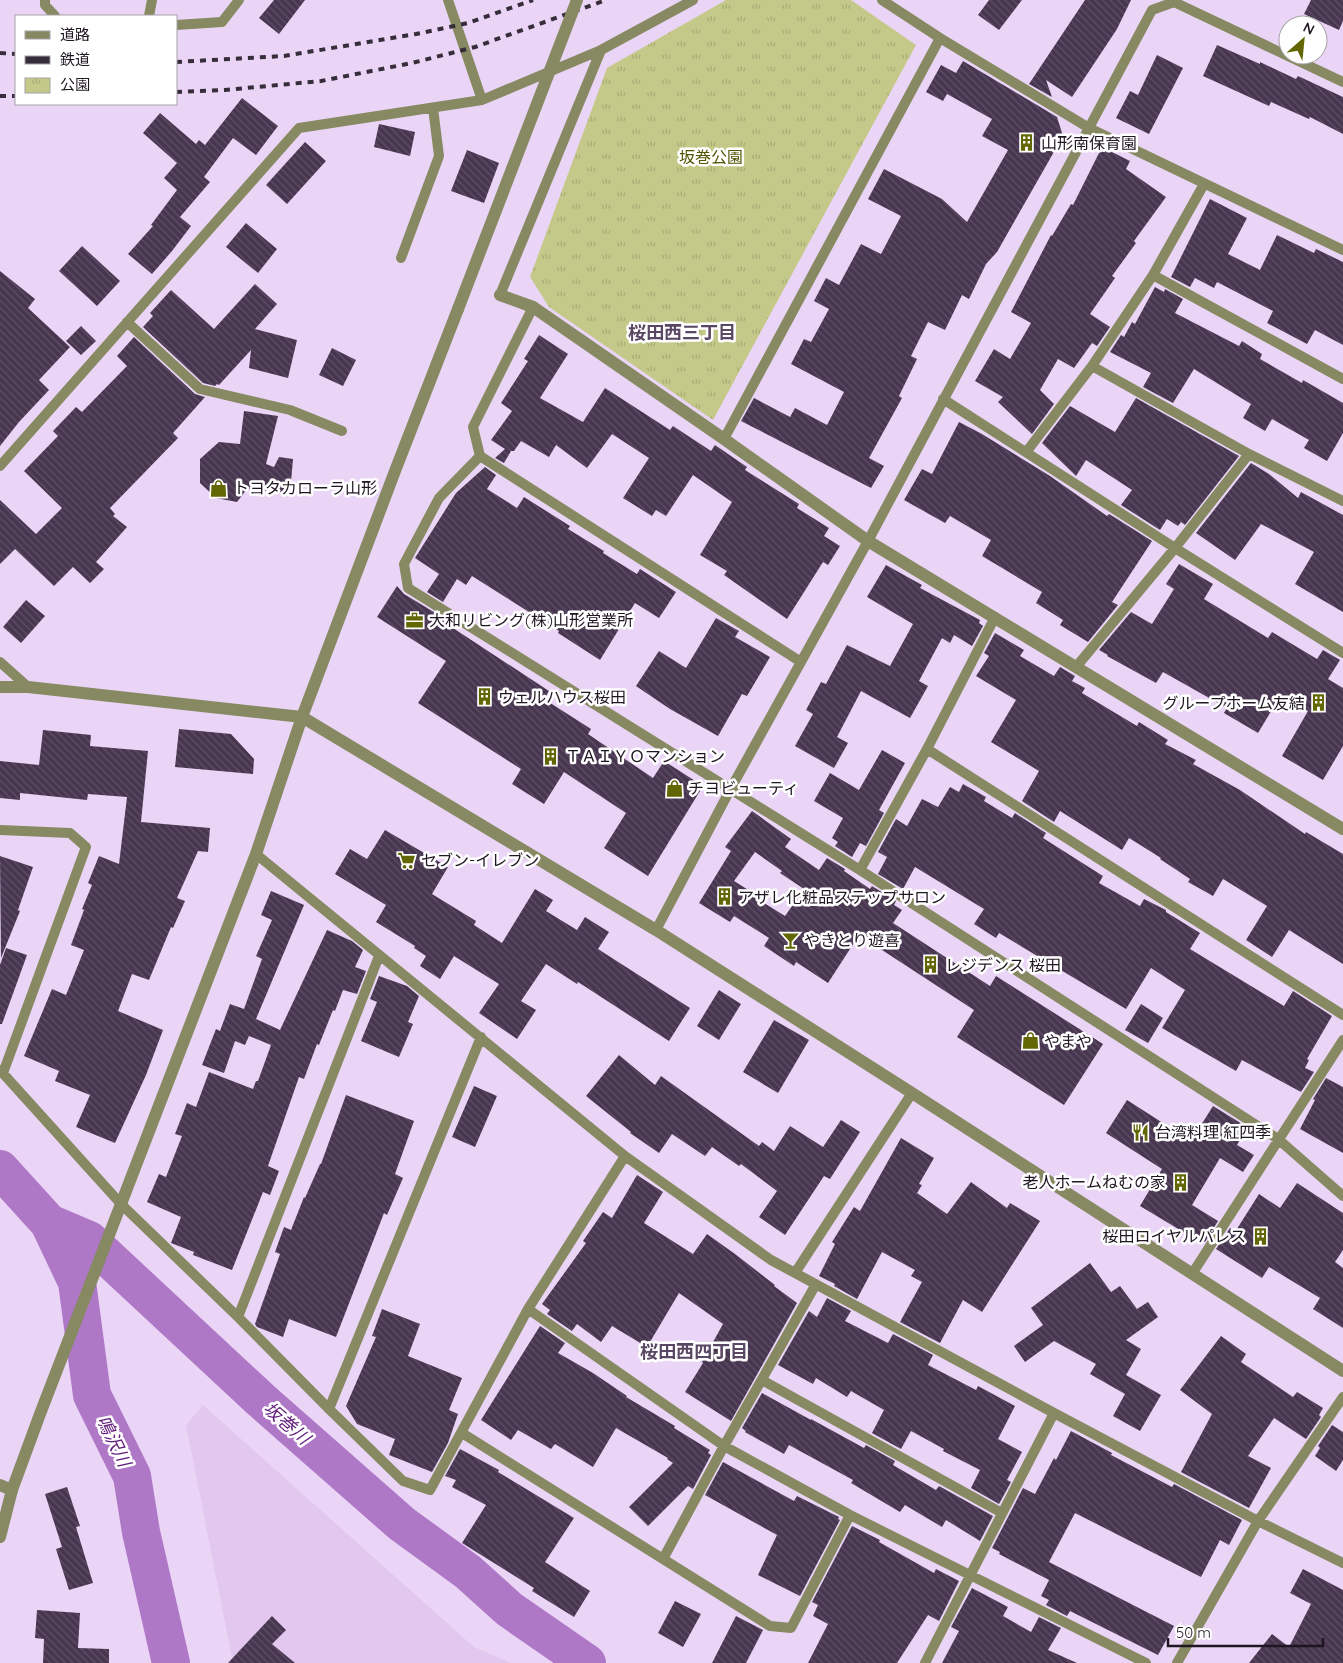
<svg xmlns="http://www.w3.org/2000/svg" width="1343" height="1663" viewBox="0 0 1343 1663" font-family="Quicksand,'Noto Sans JP',sans-serif">
  <style>
    .built { fill: #e2c8ef }
    .park { fill: url(#park-tufts) }
    .lines { fill: none; stroke-linecap: round; stroke-linejoin: round }
    .river { stroke: #ae78c7; stroke-width: 38 }
    .building { fill: url(#building-back-hatch); fill-rule: evenodd }
    .service { stroke: #868961; stroke-width: 10 }
    .minor { stroke: #868961; stroke-width: 12 }
    .tertiary { stroke: #868961; stroke-width: 12 }
    .rail { stroke: #362d3a; stroke-width: 4; stroke-dasharray: 6 6; stroke-linecap: butt }
    .tertiary-bridge { stroke: #868961; stroke-width: 12 }
    .labels { text-anchor: middle; dominant-baseline: central; stroke-width: 5; stroke-linejoin: round; paint-order: stroke }
    .poi-label { font-size: 16px; fill: #1e1621; stroke: #fff; text-anchor: start }
    .park-label { font-size: 16px; fill: #535503; stroke: #fff }
    .neighbourhood-label { font-size: 18px; font-weight: bold; fill: #5a4763; stroke: #fff }
    .water-label { font-size: 18px; font-style: italic; fill: #621c7c; stroke: #fff }
  </style>
  <defs>
    <pattern id="park-tufts" width="24" height="20" patternUnits="userSpaceOnUse" patternTransform="scale(1.25)"><rect width="24" height="20" fill="#c4c989"/><path d="M3 7l-1-3M5 7V3M7 7l1-3M15 17l-1-3M17 17v-4M19 17l1-3" fill="none" stroke="#a8ac76"/></pattern>
    <pattern id="building-back-hatch" width="6" height="6" patternUnits="userSpaceOnUse" patternTransform="scale(1.25)"><rect width="6" height="6" fill="#483650"/><path d="M-1 5l2 2M0 0l6 6M5-1l2 2" fill="none" stroke="#5f5066"/></pattern>
  </defs>
  <rect width="100%" height="100%" fill="#ebd5f6"/>
  <!-- built -->
  <path class="built" d="M203 1405 474 1647 511 1663H233L186 1425Z"/>
  <!-- park -->
  <path class="park" d="M726 0H851L916 45 713 420 549 307 530 277 607 68Z"/>
  <g class="lines">
    <!-- river -->
    <path class="river" d="M0 1169 49 1223 89 1240 261 1400 402 1524 468 1572 509 1609 587 1663
      M49 1223 77 1282 92 1395 132 1476 141 1532 171 1663"/>
  </g>
  <!-- building -->
  <path class="building" d="M274 0H305L279 34 259 18Z
    M989 0H1022L999 30 978 15Z
    M1085 0H1131L1117 29 1072 97 1046 80 1052 97 1029 84Z
    M1311 0H1343V21L1339 30 1304 14Z
    M1217 45 1260 64V62L1296 79 1298 76 1343 97V134L1310 117 1309 119 1271 102 1269 106 1203 76Z
    M1157 55 1183 68 1149 134 1116 118 1130 91 1138 95Z
    M963 61 1057 117 1063 136 997 252 986 264 969 299 962 295 945 330 928 322 911 356 917 359 899 396 902 398 869 458 884 466 871 488 741 421 754 398 790 417 795 408 827 425 844 392 791 364 804 339 811 342 829 309 814 301 826 278 839 285 861 244 881 254 901 216 868 199 884 169 942 199 967 222 1008 150 982 136 992 119 947 94 943 101 926 92 941 65 956 73Z
    M242 98 278 126 256 155 233 138 204 177 210 182 180 217 191 226 172 251 152 274 128 254 153 226 151 225 177 190 164 178 177 163 143 133 160 113 196 144 199 140 205 145Z
    M379 124 415 132 410 156 374 147Z
    M305 142 326 161 287 204 266 185Z
    M1102 147 1130 161 1126 169 1166 197 1134 241 1136 243 1112 276 1115 278 1090 314 1110 327 1097 346 1092 343 1074 368 1058 359 1040 390 1054 404 1032 434 998 402 1003 397 975 381 994 349 1010 359 1031 323 1011 312 1051 235 1052 236 1071 204 1073 205Z
    M467 150 499 163 484 203 451 191Z
    M1210 199 1247 218 1228 254 1260 270 1277 235 1314 253 1316 249 1343 262V345L1315 330 1307 344 1267 323 1273 311 1217 282 1214 288 1195 278 1190 287 1171 277Z
    M246 223 277 249 258 273 226 247Z
    M82 246 120 281 97 306 59 271Z
    M0 271 35 299 28 308 70 347 39 380 49 390 19 422 0 446Z
    M255 284 277 304 255 329 297 340 288 378 249 368 251 350 219 385 217 384 215 386 203 383 143 327 153 316 150 313 171 290 214 329Z
    M1155 287 1164 292 1165 289 1183 299 1175 313 1239 346 1242 341 1262 354 1260 359 1302 383 1303 380 1343 403V433L1327 461 1304 448 1309 440 1272 419 1265 431 1243 418 1251 404 1194 369 1173 403 1143 387 1151 373 1110 352 1121 335 1124 337 1132 322 1135 324Z
    M81 326 96 341 81 355 66 341Z
    M539 335 568 354 540 398 583 422 605 388 670 430 673 426 711 451 715 445 747 467 745 470 799 504 797 508 829 528 824 536 840 546 828 565 823 562 787 619 724 575 727 571 700 555 732 502 693 475 666 516 656 510 652 516 623 498 649 458 612 434 587 468 556 445 549 457 521 441 514 451H511L504 463 495 458 505 449 491 440 512 411 501 403 528 361 524 359Z
    M134 337 195 394 205 397 173 433 178 438 110 508 115 514 113 516 127 527 96 562 104 569 90 583 73 567 54 586 15 549 0 564V500L36 534 62 508 24 471 58 436 53 431 76 407 82 412 127 366 117 356Z
    M332 348 356 360 343 386 319 375Z
    M1136 398 1239 456 1185 525 1181 522 1178 526 1167 519 1160 530 1121 505 1132 490 1086 460 1076 476 1042 443 1070 406 1115 432Z
    M244 411 278 416 266 464 274 467 279 457 293 459 290 493 247 489 237 502 216 498 200 483V459L219 442 240 444Z
    M959 422 982 434 1050 476 1107 516 1109 514 1114 517 1152 541 1112 602 1118 605 1088 642 1060 625 1063 620 1036 603 1042 592 982 556 991 540 950 516 945 523 904 500 922 469 932 474Z
    M1251 463 1269 474 1298 498 1301 492 1343 515V612L1295 584 1314 552 1261 524 1235 560 1196 533Z
    M485 467 496 475 487 489 517 508 524 497 570 526 568 529 604 551 603 553 637 574 640 569 676 592 659 618 635 603 600 660 558 633 559 631 472 576 466 585 457 579 443 602 427 592 439 574 415 558 456 493Z
    M1179 564 1213 584 1204 599 1268 638 1272 632 1317 659 1323 650 1340 660 1328 679 1343 688V746L1323 780 1282 756 1308 711 1281 695 1258 733 1224 713 1227 708 1163 672 1156 683 1107 656 1108 655 1099 650 1131 612 1152 624 1174 589 1166 584Z
    M886 565 922 585 920 588 980 620 979 623 983 626 972 646 954 635 950 643 942 638 919 681 928 686 910 718 861 691 837 737 848 743 834 768 795 746 813 714 806 710 821 682 826 684 847 645 890 666 913 624 867 597Z
    M397 586 404 594 452 623 450 626 549 691 544 699 591 729 588 734 653 778 664 761 703 786 648 876 604 848 626 813 564 772 544 804 512 784 521 769 418 703 446 661 377 617Z
    M26 600 45 616 21 643 3 627Z
    M716 618 739 631 735 637 770 657 747 696 742 694 718 736 670 709 636 686 659 651 686 668Z
    M995 633 1024 650 1020 656 1054 676 1060 667 1075 676 1072 681 1085 688 1082 693 1137 726 1139 722 1168 740 1165 744 1196 760 1193 764 1240 790 1305 834 1306 832 1343 854V964L1289 930 1272 957 1246 940 1267 906 1223 879 1213 896 1188 882 1190 879 1160 859 1161 858 1129 838 1122 850 1060 811 1054 822 1022 801 1039 771 991 742 1016 700 976 676 989 656 984 653Z
    M179 729 231 734 254 759 253 774 175 767Z
    M43 730 91 735 90 746 148 751 141 822 210 828 208 852 198 851 177 898 185 901 173 928 171 927 149 980 132 974 118 1011 163 1030 146 1075 115 1143 76 1127 90 1095 55 1081 59 1071 24 1056 52 989 66 995 84 950 71 945 84 910 82 909 92 885 88 883 99 856 119 864 127 797 88 794 87 800 20 793V800L0 798V761L39 765Z
    M882 750 905 763 879 810 884 813 866 846 860 843 852 857 835 846 838 842 832 838 843 818 814 801 830 773 859 790Z
    M963 784 986 797 984 801 1012 818 1015 813 1046 833 1043 838 1103 876 1099 883 1140 906 1144 899 1166 910V912L1200 933 1190 949 1284 1006 1293 991 1332 1016 1307 1059 1309 1060 1305 1068 1314 1072 1301 1092 1242 1060 1236 1071 1162 1028 1185 990 1151 968 1126 1009 999 933 996 938 974 924 984 909 915 867 903 889 878 874 887 857 878 852 896 819 907 826 922 799 938 807 950 787 959 792Z
    M752 811 791 839 785 847 819 870 827 858 845 869 844 871 870 889 872 886 896 901 894 905 902 910 893 923 990 986 996 976 1103 1044 1064 1105 957 1037 974 1010 859 935 828 983 796 962 794 966 764 946 769 938 734 916 730 922 699 903 731 851 725 847ZM755 852 782 871 780 873 804 889 785 916 748 893 750 891 734 881Z
    M385 830 448 867 432 894 476 921 474 925 502 943 535 889 553 900 546 911 577 930 585 917 609 932 598 949 690 1008 669 1041 578 982 577 984 546 964 521 1001 536 1010 517 1039 479 1013 499 984 454 956 440 979 420 966 426 956 414 948 415 946 376 922 386 905 335 874 350 849 367 859Z
    M0 856 33 867 18 910 20 911 1 958Z
    M271 891 304 905 256 1019 280 1030 327 930 352 941 363 950 355 967 366 971 357 994 343 990 335 1011 333 1010 319 1045 317 1044 304 1079 299 1077 268 1166 279 1171 270 1195 263 1192 232 1270 193 1255 194 1252 171 1243 181 1217 147 1202 159 1174 166 1177 182 1136 175 1134 187 1103 196 1107 209 1072 253 1089 256 1081H258L271 1045 249 1036 245 1045 235 1041 224 1073 202 1065 216 1029 220 1031 230 1004 244 1009 262 959 256 956 272 920 261 915Z
    M6 948 27 955 2 1024H0V965Z
    M379 976 407 986 419 996 408 1022 413 1024 399 1057 361 1041 377 1002 370 999Z
    M719 990 741 1004 719 1040 697 1026Z
    M1141 1004 1163 1018 1148 1043 1125 1030Z
    M774 1020 809 1040 778 1093 743 1072Z
    M619 1055 655 1085 661 1076 759 1146 762 1142 774 1151 790 1126 823 1147 841 1120 860 1132 830 1179 824 1176 785 1235 759 1217 777 1191 741 1164 739 1166 712 1147 705 1156 672 1134 659 1153 630 1133 631 1132 586 1096Z
    M1326 1078 1343 1087V1153L1300 1129 1315 1100 1313 1099Z
    M474 1086 497 1096 475 1147 452 1137Z
    M346 1095 414 1121 395 1174 403 1178 387 1215 384 1213 336 1337 289 1319 283 1337 257 1327 255 1324 280 1254 275 1252 284 1227 291 1230 304 1197 305 1198 320 1164H321Z
    M1127 1100 1191 1141 1213 1106 1247 1127 1237 1145 1254 1155 1243 1172 1220 1158 1192 1205 1218 1221 1205 1242 1201 1240 1200 1242 1140 1206 1162 1169 1106 1133Z
    M901 1138 934 1158 919 1184 922 1185 917 1193 947 1214 971 1182 1007 1208 1010 1203 1040 1221 982 1312 963 1300 940 1343 900 1322 922 1282 911 1276 915 1270 882 1252 857 1299 834 1286 835 1284 819 1276 835 1244 832 1242 854 1207 860 1211Z
    M637 1175 663 1192 644 1223 693 1254 707 1234 735 1254 775 1285 774 1286 797 1303 731 1421 685 1392 703 1363 702 1362 723 1324 679 1293 647 1347 612 1326 601 1342 577 1324 572 1331 547 1314 550 1310 542 1304 586 1243 583 1241 603 1212 612 1218Z
    M1297 1183 1343 1213V1250L1335 1262 1343 1268V1328L1313 1309 1320 1298 1269 1267 1262 1278 1216 1249 1230 1228 1235 1232 1259 1194 1280 1208Z
    M1090 1263 1111 1292 1120 1286 1137 1309 1148 1302 1158 1317 1126 1340 1141 1349 1126 1375 1161 1395 1140 1431 1113 1416 1125 1394 1090 1374 1096 1364 1054 1341 1025 1362 1014 1346 1043 1325 1031 1308Z
    M827 1298 851 1311 845 1321 888 1343 893 1334 933 1355 928 1365 976 1390 978 1386 1015 1406 998 1439 1022 1452 1007 1480 1011 1482 999 1504 971 1488 980 1470 943 1451 944 1449 911 1431 901 1449 872 1433 884 1410 851 1391 847 1397 816 1378 813 1384 778 1365 809 1311 817 1317Z
    M382 1309 420 1324 408 1356 462 1378 449 1410 458 1414 448 1443 432 1472 389 1455 395 1439 357 1424 346 1406 376 1337 372 1336Z
    M540 1326 565 1343 558 1353 593 1373 627 1396 626 1397 675 1426 674 1428 710 1450 708 1453 711 1455 693 1489 688 1486 648 1526 629 1507 673 1463 667 1459 668 1458 616 1428 593 1467 555 1444 551 1449 518 1430 511 1440 481 1420Z
    M1221 1336 1246 1354 1241 1362 1293 1397 1297 1392 1323 1408 1319 1415 1321 1417 1306 1439 1274 1418 1248 1456 1271 1468 1249 1508 1181 1472 1212 1414 1180 1390Z
    M762 1393 811 1420V1419L864 1448 866 1445 895 1461 893 1465 936 1490 939 1486 993 1516 980 1541 946 1520 942 1527 905 1505 900 1512 851 1483 853 1480 789 1445 784 1454 745 1432 746 1431 742 1428Z
    M1332 1425 1343 1432V1460L1336 1471 1315 1456 1320 1448 1318 1446Z
    M1071 1431 1112 1453 1111 1455 1172 1487 1174 1484 1242 1520 1229 1545 1220 1540 1201 1577 1075 1513 1049 1562 1174 1626 1158 1655 1070 1611 1067 1616 1046 1605 1049 1600 1041 1596 1049 1580 999 1554 1000 1552 992 1548 1023 1488 1035 1494 1054 1458 1056 1460Z
    M460 1449 499 1470 498 1472 574 1518 545 1562 590 1591 574 1617 532 1591 534 1588 462 1543 486 1505 452 1487 456 1480 445 1476Z
    M723 1462 794 1501 797 1496 839 1517 838 1519 840 1520 800 1596 758 1575 777 1535 705 1495Z
    M67 1487 80 1526 76 1527 93 1583 69 1590 56 1549 62 1547 45 1494Z
    M852 1526 880 1540 879 1542 934 1573 936 1569 959 1581 939 1621 928 1615 897 1663H808L828 1624 813 1616 818 1605 812 1602Z
    M1303 1569 1343 1590V1663H1249L1272 1634 1289 1647 1311 1604 1290 1593Z
    M972 1588 1008 1607 1003 1616 1031 1632 1039 1617 1061 1628 1048 1650 1077 1663H942L959 1631 951 1627Z
    M675 1601 701 1614 683 1647 658 1633Z
    M37 1610 80 1613 78 1648 109 1649V1663H43L44 1639 35 1638Z
    M272 1616 286 1630 272 1644 295 1663H228Z
    M736 1616 763 1630 746 1663H712Z"/>
  <g class="lines">
    <!-- service -->
    <path class="service" d="M45 0V5L55 16
      M448 0 482 100
      M882 0 940 38 1089 128 1343 250
      M149 16 152 0
      M176 25 222 22 239 0
      M1204 184 1153 275 1343 379
      M401 258 439 156 433 108
      M500 295 601 50 693 0
      M533 307 473 427 480 456 439 498 404 564 408 588 860 870 1278 1139 1343 1196
      M127 322 200 389 290 410 342 431
      M1092 366 1249 454 1343 501
      M943 399 1175 548 1249 454
      M724 439 940 38
      M1027 451 1092 366 1153 275
      M480 456 801 662
      M0 466 299 128 482 100 601 50
      M0 662 28 687
      M1076 667 1175 548 1343 653
      M927 749 1343 1015
      M0 830 70 833 86 847 3 1073
      M256 854 625 1156 771 1260 1054 1413 1258 1521 1343 1563
      M860 870 927 749 995 617
      M656 930 730 790 868 541 1152 10 1174 2 1343 82
      M0 1070 121 1204 238 1317 329 1409 403 1481 430 1490 528 1309 625 1156
      M795 1273 912 1093
      M1192 1274 1343 1040
      M528 1309 724 1446 850 1515 1146 1663
      M238 1317 379 956
      M762 1380 1002 1513
      M329 1409 481 1037
      M462 1433 770 1626 791 1628 850 1515
      M663 1559 724 1446 816 1284
      M925 1663 1054 1413
      M1177 1663 1258 1521 1343 1397"/>
    <!-- minor -->
    <path class="minor" d="M500 295 533 307 724 439 868 541 1343 829
      M0 1485 12 1490"/>
    <!-- tertiary -->
    <path class="tertiary" d="M0 687H28L302 717 656 930 912 1093 1343 1371
      M0 1537 12 1490 40 1414 256 854 302 717 395 471 458 309"/>
    <!-- rail -->
    <path class="rail" d="M0 53 16 54
      M176 62 284 56 416 34 468 23 533 0
      M176 92 225 90 321 81 412 63 475 47 606 0
      M0 96H16"/>
    <!-- tertiary-bridge -->
    <path class="tertiary-bridge" d="M458 309 577 0"/>
  </g>
  <!-- icons -->
  <defs>
    <symbol id="building-bare" viewBox="-9 -9 18 18"><path d="M-4-6H4V6H1V3H-1V6H-4ZM-2.5-4.3h1.7v1.8h-1.7ZM.8-4.3h1.7v1.8H.8ZM-2.5-1h1.7V.8h-1.7ZM.8-1h1.7V.8H.8Z" fill="#636703" stroke="#fff" stroke-width="2.5" paint-order="stroke"/></symbol>
    <symbol id="shop-bare" viewBox="-9 -9 18 18"><path d="M-5-2.5h2.3a2.7 3.5 0 0 1 5.4 0H5L5.5 6h-11ZM-1.5-2.5h3a1.5 2.3 0 0 0-3 0Z" fill="#636703" stroke="#fff" stroke-width="2.5" paint-order="stroke"/></symbol>
    <symbol id="office-bare" viewBox="-9 -9 18 18"><path d="M-6-3h4V-5.5h4V-3h4V5H-6ZM-1-4.5V-3h2v-1.5ZM-6 0V1H6V0Z" fill="#636703" stroke="#fff" stroke-width="2.5" paint-order="stroke"/></symbol>
    <symbol id="supermarket-bare" viewBox="-9 -9 18 18"><path d="M-6-5.5h2.5l.6 2H6L4.5 2H-2.5L-4.4-4H-6ZM-1.5 3.2a1.3 1.3 0 1 0 .1 0ZM3 3.2a1.3 1.3 0 1 0 .1 0Z" fill="#636703" stroke="#fff" stroke-width="2.5" paint-order="stroke"/></symbol>
    <symbol id="bar-bare" viewBox="-9 -9 18 18"><path d="M-6-5H6L.8 .8V4.5H3.5V6h-7V4.5H-.8V.8Z" fill="#636703" stroke="#fff" stroke-width="2.5" paint-order="stroke"/></symbol>
    <symbol id="restaurant-bare" viewBox="-9 -9 18 18"><path d="M-5-6h1v4h1v-4h1v4h1v-4h1v5L-1.5 .5V6h-2V.5L-5-1ZM5-6V6H3V1.5H1.5Q1.5-4 5-6Z" fill="#636703" stroke="#fff" stroke-width="2.5" paint-order="stroke"/></symbol>
  </defs>
  <g fill-rule="evenodd">
    <use href="#building-bare" x="1014" y="130" width="25" height="25"/>
    <use href="#shop-bare" x="206" y="476" width="25" height="25"/>
    <use href="#office-bare" x="402" y="608" width="25" height="25"/>
    <use href="#building-bare" x="472" y="684" width="25" height="25"/>
    <use href="#building-bare" x="1306" y="690" width="25" height="25"/>
    <use href="#building-bare" x="538" y="744" width="25" height="25"/>
    <use href="#shop-bare" x="662" y="776" width="25" height="25"/>
    <use href="#supermarket-bare" x="394" y="848" width="25" height="25"/>
    <use href="#building-bare" x="712" y="884" width="25" height="25"/>
    <use href="#bar-bare" x="778" y="928" width="25" height="25"/>
    <use href="#building-bare" x="918" y="952" width="25" height="25"/>
    <use href="#shop-bare" x="1018" y="1028" width="25" height="25"/>
    <use href="#restaurant-bare" x="1128" y="1120" width="25" height="25"/>
    <use href="#building-bare" x="1168" y="1170" width="25" height="25"/>
    <use href="#building-bare" x="1248" y="1224" width="25" height="25"/>
  </g>
  <g class="labels">
    <!-- poi labels -->
    <g class="poi-label">
      <text x="1041" y="143">山形南保育園</text>
      <text x="233" y="488">トヨタカローラ山形</text>
      <text x="429" y="620">大和リビング(株)山形営業所</text>
      <text x="498" y="697">ウェルハウス桜田</text>
      <text x="1305" y="703" text-anchor="end">グループホーム友結</text>
      <text x="565" y="756">ＴＡＩＹＯマンション</text>
      <text x="688" y="788">チヨビューティ</text>
      <text x="421" y="860">セブン-イレブン</text>
      <text x="738" y="897">アザレ化粧品ステップサロン</text>
      <text x="804" y="940">やきとり遊喜</text>
      <text x="945" y="965">レジデンス 桜田</text>
      <text x="1044" y="1041">やまや</text>
      <text x="1155" y="1132">台湾料理 紅四季</text>
      <text x="1166" y="1182" text-anchor="end">老人ホームねむの家</text>
      <text x="1246" y="1236" text-anchor="end">桜田ロイヤルパレス</text>
    </g>
    <!-- park labels -->
    <g class="park-label">
      <text x="711" y="157">坂巻公園</text>
    </g>
    <!-- neighbourhood labels -->
    <g class="neighbourhood-label">
      <text x="682" y="332">桜田西三丁目</text>
      <text x="694" y="1351">桜田西四丁目</text>
    </g>
    <!-- water labels -->
    <g class="water-label">
      <text transform="translate(287 1423) rotate(41)">坂巻川</text>
      <text transform="translate(114 1441) rotate(64)">鳴沢川</text>
    </g>
  </g>
  <!-- legend -->
  <rect x="15" y="15" width="162" height="90" fill="#ffffff" stroke="#a5a2a6"/>
  <rect x="25" y="31" width="25" height="8" fill="#868961" stroke="#a5a2a6"/>
  <text x="60" y="40" font-size="15" fill="#1e1621">道路</text>
  <rect x="25" y="56" width="25" height="8" fill="#362d3a" stroke="#a5a2a6"/>
  <text x="60" y="65" font-size="15" fill="#1e1621">鉄道</text>
  <rect x="25" y="78" width="25" height="15" fill="url(#park-tufts)" stroke="#a5a2a6"/>
  <text x="60" y="90" font-size="15" fill="#1e1621">公園</text>
  <!-- north arrow -->
  <g transform="translate(1303 40) rotate(27)"><circle r="24" fill="#ffffff" stroke="#a5a2a6"/>
  <path d="M0-4L9 19L0 12L-9 19Z" fill="#636703"/>
  <text y="-8" font-size="14" font-weight="bold" text-anchor="middle" fill="#1e1621">N</text>
  </g>
  <!-- scale -->
  <path d="M1168 1638v8h155v-8" fill="none" stroke="#1e1621" stroke-width="2.5"/>
  <text x="1176" y="1638" font-size="15" fill="#1e1621" stroke="#ffffff" stroke-width="4" paint-order="stroke">50 m</text>
</svg>
